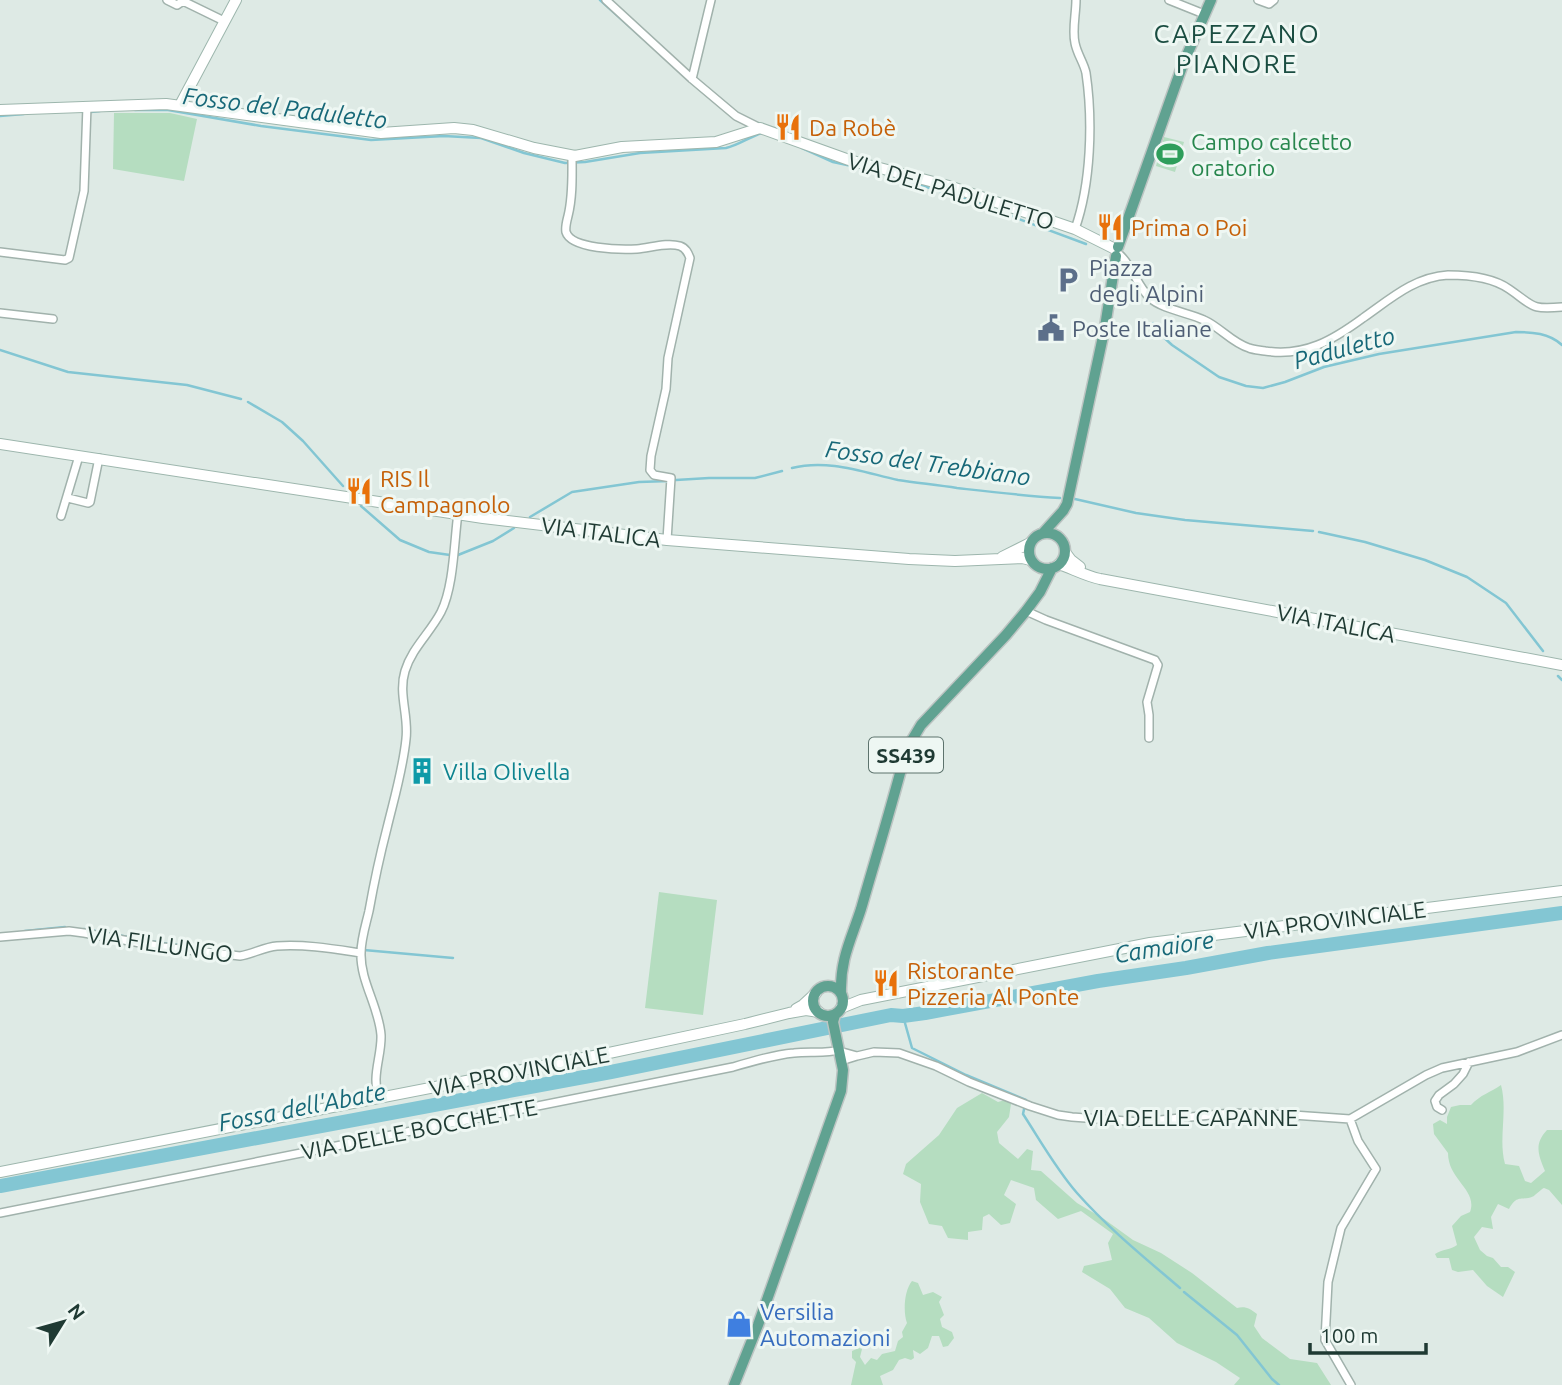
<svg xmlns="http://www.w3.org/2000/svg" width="1562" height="1385" viewBox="0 0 1562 1385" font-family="Ubuntu,sans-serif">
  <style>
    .green { fill: #b5ddc0 }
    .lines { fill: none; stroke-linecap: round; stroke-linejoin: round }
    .stream { stroke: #83c6d3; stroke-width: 2.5 }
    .river { stroke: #83c6d3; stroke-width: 14 }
    .street-casing { stroke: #a1b2ac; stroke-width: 10 }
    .secondary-casing { stroke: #9db6ad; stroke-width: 12 }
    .primary-casing { stroke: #bcc4c2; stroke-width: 13 }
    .street { stroke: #fff; stroke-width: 7 }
    .secondary { stroke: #fff; stroke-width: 10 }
    .primary { stroke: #60a291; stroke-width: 10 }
    .labels { text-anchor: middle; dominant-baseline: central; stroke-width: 6; stroke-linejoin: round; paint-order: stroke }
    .shield { fill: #eef7f3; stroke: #5d736d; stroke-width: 2 }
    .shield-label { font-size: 21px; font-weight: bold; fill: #1f3a33 }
    .food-label { font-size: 23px; fill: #c56008; stroke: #eef7f3; text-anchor: start }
    .leisure-label { font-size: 23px; fill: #27864d; stroke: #eef7f3; text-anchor: start }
    .street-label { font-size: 23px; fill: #1f3a33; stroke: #eef7f3 }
    .service-label { font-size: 23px; fill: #4e5e75; stroke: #eef7f3; text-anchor: start }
    .culture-label { font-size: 23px; fill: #0d838f; stroke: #eef7f3; text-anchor: start }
    .shop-label { font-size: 23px; fill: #366cbe; stroke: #eef7f3; text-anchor: start }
    .water-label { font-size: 24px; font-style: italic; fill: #176878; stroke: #eef7f3 }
    .quarter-label { font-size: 26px; letter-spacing: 2px; fill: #1a4d41; stroke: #eef7f3 }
  </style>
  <rect width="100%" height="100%" fill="#deeae5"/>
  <!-- green -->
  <path class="green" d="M114 113H170L197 119 184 181 113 169Z
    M1164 137 1184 142 1175 172 1156 166Z
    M659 892 717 900 703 1015 645 1008Z
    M1501 1085C1508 1111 1498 1139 1505 1164L1519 1166 1525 1181 1531 1183 1545 1171C1538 1154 1534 1144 1547 1130H1562V1205L1549 1190 1544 1188C1543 1188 1535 1195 1534 1196 1522 1202 1518 1193 1509 1209L1498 1204 1491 1217 1493 1229 1482 1227 1474 1237 1480 1250 1487 1256 1493 1258 1501 1267H1508L1515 1272 1503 1297 1487 1286 1473 1270 1458 1272 1452 1270 1449 1258H1437L1435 1254C1442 1249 1451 1250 1457 1245L1452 1226 1461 1216 1470 1212C1478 1190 1448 1180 1448 1153L1434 1134 1433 1124 1440 1120 1447 1124V1117L1451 1107 1460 1105H1471C1480 1095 1491 1092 1501 1085Z
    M982 1093 998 1102 1005 1100 1011 1104 1009 1117 997 1132 999 1143 1018 1159 1027 1149 1033 1151 1031 1170 1041 1171 1077 1203 1104 1219 1133 1240 1161 1253 1192 1273 1237 1308C1246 1306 1250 1309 1257 1314L1254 1326 1262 1338 1290 1359 1317 1363 1331 1385H1234L1240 1378 1216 1362 1177 1343 1149 1318 1125 1308 1110 1289 1082 1272 1084 1266 1112 1260 1108 1243 1113 1234 1081 1211 1058 1219 1036 1200 1034 1188 1011 1180 1004 1195 1016 1204 1010 1223 1001 1225 989 1214 983 1217 982 1230 968 1232V1240L948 1238 942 1226 929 1224 920 1202 921 1184 903 1174 906 1164 939 1135 957 1108Z
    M912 1281 918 1283 923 1295 933 1292 942 1297 939 1302 944 1315 940 1319 942 1327 952 1332 954 1338 948 1346 943 1347 939 1336H932L928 1348 920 1354 913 1350 914 1358 911 1360 905 1358 899 1360 893 1370 880 1376 883 1385H851L856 1362 852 1358V1351L859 1348 862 1349 860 1357 865 1365 871 1358 877 1360 882 1354 895 1351 898 1341 903 1337 902 1332 907 1323C903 1312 904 1291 912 1281Z"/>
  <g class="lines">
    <!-- stream -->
    <path class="stream" d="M600 0 648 43
      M135 110H168L261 126 371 140 444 136 481 138 524 153 565 163 585 162 640 153 726 148C739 145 749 137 762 133
      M91 112 100 111
      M0 116 24 114
      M802 148 833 162 861 168
      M885 174 965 199 1086 244
      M1153 323 1159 333 1172 345 1219 377 1246 386 1263 388 1285 382 1324 367 1379 354 1516 332C1532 332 1549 333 1562 345
      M0 350 68 372 187 385 241 399
      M248 402 282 422 303 441 343 486
      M792 468C828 459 862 472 898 480 918 483 938 485 957 488 992 492 1025 496 1060 498
      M676 480 709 478H755L782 471
      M1075 499 1136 513 1185 520 1313 531
      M361 506 400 540 429 552 450 555
      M530 517 572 492 639 482 669 481
      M1319 532 1365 542 1425 560 1467 577 1506 603 1543 651
      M458 555 493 541 514 528
      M1558 676 1562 680
      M84 929 162 943 213 949
      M25 931 65 927
      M364 950 453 958
      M903 1016 912 1048 966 1075 1026 1100 1023 1114C1040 1140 1056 1169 1077 1193 1108 1228 1145 1258 1180 1288
      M1184 1292 1237 1335 1272 1379 1279 1385"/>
    <!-- river -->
    <path class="river" d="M0 1186 611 1072 891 1015 903 1016 925 1013 1098 981 1186 968 1268 953 1562 913"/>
    <defs>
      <path id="street" d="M167 0 177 5 183 1 224 21
        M606 0 692 79 736 116 760 128
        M1169 0 1204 14
        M1258 0 1269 4 1274 0
        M692 79 711 0
        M572 156C572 175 573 196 568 216 567 220 565 227 566 232 571 249 621 250 637 249 650 248 667 242 680 246 686 248 688 253 690 258L668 358 666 389 651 456 650 470 654 475 671 478 667 540
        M1075 229C1091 184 1093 121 1086 73 1084 63 1077 54 1075 43 1072 30 1076 14 1076 0
        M0 252 65 260 69 258 84 191 87 106
        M1120 255C1133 267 1137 286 1150 298 1162 309 1189 313 1204 320 1220 327 1232 343 1249 348 1254 350 1260 350 1265 351 1305 357 1333 340 1363 318 1389 300 1414 277 1448 275 1468 275 1492 277 1509 289 1534 306 1530 310 1562 307
        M0 313 53 319
        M68 498 88 503 90 502 99 458
        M61 516 79 456
        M1026 611 1046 620 1155 660 1158 665 1147 702 1149 715V738
        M0 937 69 931 84 933 163 947 240 956C253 954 264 947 277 946 305 944 334 949 361 953
        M839 1051 857 1056 841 1061
        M857 1056 874 1052 899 1053 936 1066 969 1082 1030 1106 1058 1115 1072 1117 1140 1122 1231 1113 1293 1115 1350 1119 1426 1075 1442 1068 1517 1052 1562 1035
        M380 1098C370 1079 382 1056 381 1035 379 1007 360 981 361 953 361 939 366 924 369 911 374 883 380 855 387 828 394 799 403 769 406 739 409 716 398 694 405 671 412 648 430 633 441 612 454 586 454 542 458 513
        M1442 1110 1437 1107 1435 1101 1439 1095 1454 1084 1463 1074 1469 1062
        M1350 1119 1358 1141 1376 1169 1341 1228 1328 1282 1325 1340 1351 1385
        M0 1213 733 1067C753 1061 773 1055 794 1053 809 1051 825 1054 839 1050"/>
      <path id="secondary" d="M180 105 236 0
        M0 110 166 104 381 133 454 128 473 130 534 148 575 156 622 147 716 142 760 128 849 160 949 186 1075 229 1113 248
        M0 444 483 518 667 540 909 559 955 561 1022 558 1031 560
        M1065 552 1071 560 1080 567
        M1002 557 1030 543
        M1059 564C1073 569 1086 576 1100 579L1562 665
        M841 1008 861 1000 1150 943 1562 891
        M796 1009 803 1005 816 993
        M0 1172 609 1053 745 1024 789 1013 806 1010 819 1012"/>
      <path id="primary" d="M1118 247 1183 64 1211 0
        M1029 551a18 18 0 1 1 36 0a18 18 0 1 1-36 0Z
        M1043 533 1063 511 1067 504 1105 327 1116 256
        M813 1001a15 15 0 1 1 30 0a15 15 0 1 1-30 0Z
        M841 993C840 959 851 940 861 909 875 860 890 812 903 762L912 740 921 725 1006 635 1026 611 1040 592 1052 568
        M734 1385 758 1325 841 1091 843 1070 833 1022 835 1015 838 1012"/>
    </defs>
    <!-- street casing -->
    <use href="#street" class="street-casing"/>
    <!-- secondary casing -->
    <use href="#secondary" class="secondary-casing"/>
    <!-- primary casing -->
    <use href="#primary" class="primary-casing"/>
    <!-- street -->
    <use href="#street" class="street"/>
    <!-- secondary -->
    <use href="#secondary" class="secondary"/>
    <!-- primary -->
    <use href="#primary" class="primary"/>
  </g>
  <!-- icons -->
  <defs>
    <symbol id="restaurant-bare" viewBox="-9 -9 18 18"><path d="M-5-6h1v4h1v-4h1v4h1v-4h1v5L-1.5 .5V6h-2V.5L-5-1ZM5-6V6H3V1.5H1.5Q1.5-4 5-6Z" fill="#e8710a" stroke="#eef7f3" stroke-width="2.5" paint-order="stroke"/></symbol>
    <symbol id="stadium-bare" viewBox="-9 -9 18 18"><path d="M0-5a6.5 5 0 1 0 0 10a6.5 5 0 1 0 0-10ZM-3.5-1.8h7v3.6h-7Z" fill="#2e9e5b" stroke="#eef7f3" stroke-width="2.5" paint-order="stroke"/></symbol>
    <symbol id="parking-bare" viewBox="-9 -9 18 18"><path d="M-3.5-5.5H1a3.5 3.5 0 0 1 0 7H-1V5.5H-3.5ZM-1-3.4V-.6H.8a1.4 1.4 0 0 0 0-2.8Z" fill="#5c6f8a" stroke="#eef7f3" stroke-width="2.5" paint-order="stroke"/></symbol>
    <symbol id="civic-bare" viewBox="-9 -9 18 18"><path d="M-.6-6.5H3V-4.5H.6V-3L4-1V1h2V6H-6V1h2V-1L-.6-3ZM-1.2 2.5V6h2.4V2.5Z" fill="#5c6f8a" stroke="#eef7f3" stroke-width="2.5" paint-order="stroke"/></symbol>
    <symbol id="building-bare" viewBox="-9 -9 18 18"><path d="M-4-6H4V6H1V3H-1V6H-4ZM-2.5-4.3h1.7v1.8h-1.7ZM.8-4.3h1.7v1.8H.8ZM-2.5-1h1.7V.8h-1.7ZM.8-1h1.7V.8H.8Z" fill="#0f9aa8" stroke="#eef7f3" stroke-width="2.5" paint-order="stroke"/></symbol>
    <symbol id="shop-bare" viewBox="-9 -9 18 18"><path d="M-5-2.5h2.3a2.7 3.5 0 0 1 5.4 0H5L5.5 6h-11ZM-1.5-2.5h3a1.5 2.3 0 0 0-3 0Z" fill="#3f7fe0" stroke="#eef7f3" stroke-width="2.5" paint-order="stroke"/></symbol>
  </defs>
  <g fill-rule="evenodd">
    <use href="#restaurant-bare" x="769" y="108" width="38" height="38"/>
    <use href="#stadium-bare" x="1151" y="135" width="38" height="38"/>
    <use href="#restaurant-bare" x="1091" y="208" width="38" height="38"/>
    <use href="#parking-bare" x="1049" y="261" width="38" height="38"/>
    <use href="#civic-bare" x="1032" y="309" width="38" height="38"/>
    <use href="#restaurant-bare" x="340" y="472" width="38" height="38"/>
    <use href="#building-bare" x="403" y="752" width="38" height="38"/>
    <use href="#restaurant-bare" x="867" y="964" width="38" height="38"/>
    <use href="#shop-bare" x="720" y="1305" width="38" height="38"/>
  </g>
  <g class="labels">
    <!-- shield labels -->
    <rect class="shield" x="869" y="737.5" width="74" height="35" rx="5"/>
    <g class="shield-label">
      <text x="906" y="755">SS439</text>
    </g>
    <!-- food labels -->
    <g class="food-label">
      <text x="809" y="127">Da Robè</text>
      <text x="1131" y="227">Prima o Poi</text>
      <text x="380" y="478">RIS Il<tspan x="380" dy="26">Campagnolo</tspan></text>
      <text x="907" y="970">Ristorante<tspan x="907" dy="26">Pizzeria Al Ponte</tspan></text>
    </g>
    <!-- leisure labels -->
    <g class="leisure-label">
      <text x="1191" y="141">Campo calcetto<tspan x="1191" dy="26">oratorio</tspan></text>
    </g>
    <!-- street labels -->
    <g class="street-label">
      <text transform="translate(951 191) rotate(17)">VIA DEL PADULETTO</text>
      <text transform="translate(601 532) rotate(7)">VIA ITALICA</text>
      <text transform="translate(1336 623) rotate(11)">VIA ITALICA</text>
      <text transform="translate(1335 920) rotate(-7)">VIA PROVINCIALE</text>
      <text transform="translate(160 944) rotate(8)">VIA FILLUNGO</text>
      <text transform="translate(519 1071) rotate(-11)">VIA PROVINCIALE</text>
      <text x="1191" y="1117">VIA DELLE CAPANNE</text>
      <text transform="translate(419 1129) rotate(-11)">VIA DELLE BOCCHETTE</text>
    </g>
    <!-- service labels -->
    <g class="service-label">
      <text x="1089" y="267">Piazza<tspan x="1089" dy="26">degli Alpini</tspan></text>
      <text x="1072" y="328">Poste Italiane</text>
    </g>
    <!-- culture labels -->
    <g class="culture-label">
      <text x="443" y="771">Villa Olivella</text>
    </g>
    <!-- shop labels -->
    <g class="shop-label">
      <text x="760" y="1311">Versilia<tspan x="760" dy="26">Automazioni</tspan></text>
    </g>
    <!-- water labels -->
    <g class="water-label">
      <text transform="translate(285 108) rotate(7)">Fosso del Paduletto</text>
      <text transform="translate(1344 348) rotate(-15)">Paduletto</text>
      <text transform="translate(928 463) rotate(8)">Fosso del Trebbiano</text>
      <text transform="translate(1164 947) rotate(-9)">Camaiore</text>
      <text transform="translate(302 1107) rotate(-11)">Fossa dell'Abate</text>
    </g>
    <!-- quarter labels -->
    <g class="quarter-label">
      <text x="1237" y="33">CAPEZZANO<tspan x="1237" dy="30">PIANORE</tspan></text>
    </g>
  </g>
  <!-- north arrow -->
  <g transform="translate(63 1322) rotate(53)" stroke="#eef7f3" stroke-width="5" paint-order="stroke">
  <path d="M0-5L12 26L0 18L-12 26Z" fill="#1f3a33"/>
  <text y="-10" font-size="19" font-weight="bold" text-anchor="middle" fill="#1f3a33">N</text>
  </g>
  <!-- scale -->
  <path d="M1310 1343v10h116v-10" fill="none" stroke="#1f3a33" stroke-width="3.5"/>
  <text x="1320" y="1343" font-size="21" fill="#1f3a33" stroke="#eef7f3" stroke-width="5" paint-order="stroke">100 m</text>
</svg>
